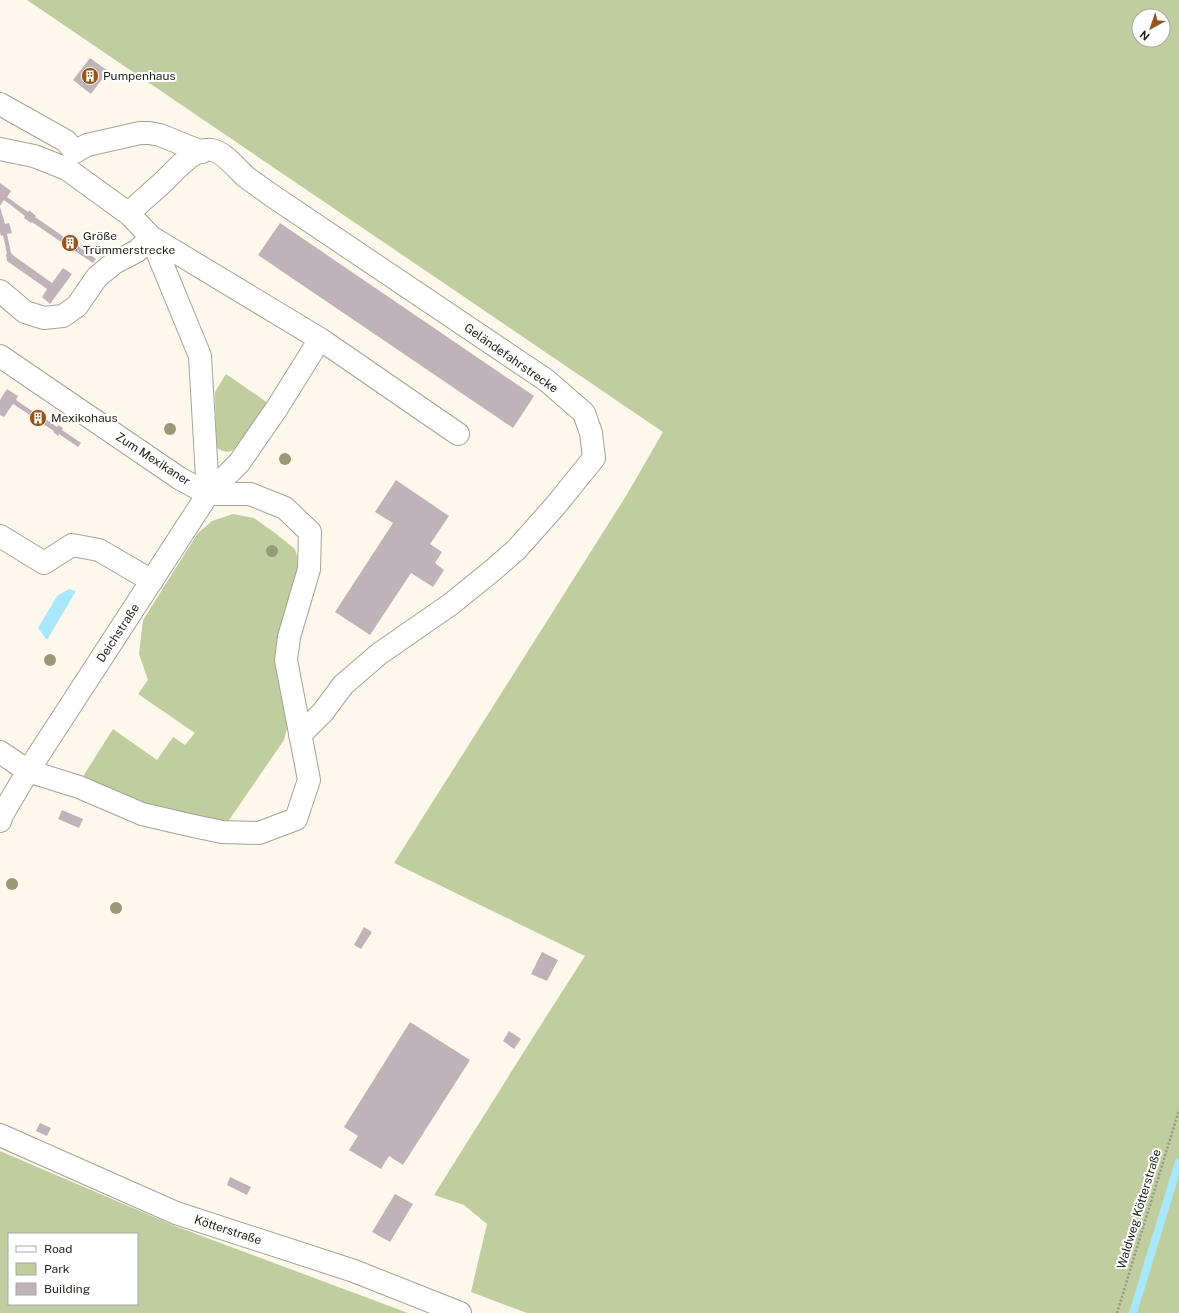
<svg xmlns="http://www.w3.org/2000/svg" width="1179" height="1313" viewBox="0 0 1179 1313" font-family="'Public Sans',sans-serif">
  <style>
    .green { fill: #c0cd9e; fill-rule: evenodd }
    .water { fill: #a7e8fd }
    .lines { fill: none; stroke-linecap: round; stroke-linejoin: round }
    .stream { stroke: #a7e8fd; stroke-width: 8 }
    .building { fill: #bfb3b9 }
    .minor-casing { stroke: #a7a197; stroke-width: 24 }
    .path { stroke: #99958d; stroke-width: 2.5; stroke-dasharray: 2 2; stroke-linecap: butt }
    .minor { stroke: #fff; stroke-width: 22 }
    .tree { fill: #969a76 }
    .labels { text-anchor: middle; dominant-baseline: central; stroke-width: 4; stroke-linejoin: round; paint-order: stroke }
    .poi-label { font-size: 12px; fill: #25231f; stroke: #fff; text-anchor: start }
    .street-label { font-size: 12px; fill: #25231f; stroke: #fff }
  </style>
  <rect width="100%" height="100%" fill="#fdf7ec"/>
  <!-- green -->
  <path class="green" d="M27 0H1179V1313H527L471 1292 487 1224 464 1205 434 1195 530 1042 585 956 394 863 626 496 663 432ZM1139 16H1163V40H1139Z
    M226 374 268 403C261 414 243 447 231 451 225 453 220 450 216 447L215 392Z
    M233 514 254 518 275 533 295 549 299 563 289 721 284 740 227 823 142 808 82 778 113 729 157 760 173 737 185 745 195 733 138 694 148 680 139 654 143 620 198 533 212 521Z
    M0 1151 175 1226 408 1313H0ZM9 1234H137V1304H9Z"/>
  <!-- water -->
  <path class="water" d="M69 589 76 591 47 640 38 628 57 596Z"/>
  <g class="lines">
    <!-- stream -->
    <path class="stream" d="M1133 1313 1179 1162"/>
  </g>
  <!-- building -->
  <path class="building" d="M90 58 108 71 91 94 73 80Z
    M0 183 11 191 7 197 28 212 29 210 36 216 35 217 54 230 71 242 72 240 79 245 78 246 96 259 93 263 75 251 73 252 66 247 67 246 32 222 31 223 24 218 25 216 4 200 0 206Z
    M0 207 5 224 9 223 12 233 7 234 11 253 14 256 52 283 63 268 72 274 50 304 42 297 47 289 7 261 6 254H7L3 235 1 236 0 232Z
    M280 223 534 396 513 428 258 255Z
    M7 389 18 396 16 400 35 413 36 411 41 414 40 415 57 427 58 425 63 428 62 430 81 443 78 447 59 434 58 436 53 432 54 431 37 420 36 421 32 418 33 417 13 404 4 417 0 415V400Z
    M396 480 449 516 430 544 442 552 435 563 444 570 433 587 411 573 370 635 335 612 393 523 375 512Z
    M62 810 83 819 79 828 58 819Z
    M364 927 372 932 361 949 354 945Z
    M542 952 558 960 547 981 531 974Z
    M410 1022 470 1060 403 1165 389 1156 381 1169 349 1150 358 1136 344 1127Z
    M509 1031 521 1039 514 1049 503 1041Z
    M40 1123 51 1128 47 1136 36 1131Z
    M230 1177 251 1187 247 1195 227 1185Z
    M395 1194 413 1204 390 1242 372 1232Z"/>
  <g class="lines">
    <defs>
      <path id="minor" d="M0 104 66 141 75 152
        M0 149 34 156 67 169 129 214 151 237 200 356 208 494
        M75 152 87 145 140 133H149L160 135 202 152
        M129 214C138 203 149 195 160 185 173 174 192 147 212 150 224 152 237 169 246 177 254 183 263 189 271 195L546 380 584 413 591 433 594 458 556 505 516 550 493 570 451 604 379 654 343 685 323 712 300 735
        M0 291 25 312 44 318 63 316 77 306 97 277 114 263 137 251 151 237 320 339 458 434
        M0 356 179 478 208 494H250L285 508 310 532 309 569 289 637 286 660 309 780 296 819 259 833 222 832 189 825 142 814 79 787 28 771 0 752
        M0 536 44 563 72 545 99 550 152 581
        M0 821 2 815 28 771 208 494 239 463 277 408 320 339
        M0 1135 176 1213 354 1271 460 1313"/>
    </defs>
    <!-- minor casing -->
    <use href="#minor" class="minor-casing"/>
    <!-- path -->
    <path class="path" d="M1117 1313 1179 1110"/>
    <!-- minor -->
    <use href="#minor" class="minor"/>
  </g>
  <!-- trees -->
  <g class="tree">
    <circle cx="170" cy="429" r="6"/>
    <circle cx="285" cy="459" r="6"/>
    <circle cx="272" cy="551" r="6"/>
    <circle cx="50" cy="660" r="6"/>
    <circle cx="12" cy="884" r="6"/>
    <circle cx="116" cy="908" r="6"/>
  </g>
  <!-- icons -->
  <defs>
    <symbol id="building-disc" viewBox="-11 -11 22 22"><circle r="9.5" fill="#95561e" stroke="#fff"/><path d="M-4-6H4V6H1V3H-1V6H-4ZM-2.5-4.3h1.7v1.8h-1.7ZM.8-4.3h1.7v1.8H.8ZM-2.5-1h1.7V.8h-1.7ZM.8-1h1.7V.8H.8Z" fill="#fff"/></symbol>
  </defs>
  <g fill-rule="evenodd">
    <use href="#building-disc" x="80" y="66" width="20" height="20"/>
    <use href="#building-disc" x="60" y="233" width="20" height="20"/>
    <use href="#building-disc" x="28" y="408" width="20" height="20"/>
  </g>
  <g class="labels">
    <!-- poi labels -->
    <g class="poi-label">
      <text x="103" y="76">Pumpenhaus</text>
      <text x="83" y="236">Größe<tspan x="83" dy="14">Trümmerstrecke</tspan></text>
      <text x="51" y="418">Mexikohaus</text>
    </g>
    <!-- street labels -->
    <g class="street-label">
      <text transform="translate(511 358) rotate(35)">Geländefahrstrecke</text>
      <text transform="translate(153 459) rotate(33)">Zum Mexikaner</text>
      <text transform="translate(118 633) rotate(-57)">Deichstraße</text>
      <text transform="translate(1139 1209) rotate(-73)">Waldweg Kötterstraße</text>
      <text transform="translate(228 1230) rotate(18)">Kötterstraße</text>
    </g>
  </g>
  <!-- legend -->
  <rect x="8" y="1233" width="130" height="72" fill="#ffffff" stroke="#a8a7a5"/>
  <rect x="16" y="1246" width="20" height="6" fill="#ffffff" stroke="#a8a7a5"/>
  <text x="44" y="1253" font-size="12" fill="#25231f">Road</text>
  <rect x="16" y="1263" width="20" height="12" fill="#c0cd9e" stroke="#a8a7a5"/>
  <text x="44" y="1273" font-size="12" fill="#25231f">Park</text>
  <rect x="16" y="1283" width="20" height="12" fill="#bfb3b9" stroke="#a8a7a5"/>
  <text x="44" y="1293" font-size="12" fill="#25231f">Building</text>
  <!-- north arrow -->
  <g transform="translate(1151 28) rotate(220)"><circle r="19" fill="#ffffff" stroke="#a8a7a5"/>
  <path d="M0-3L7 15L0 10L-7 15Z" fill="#95561e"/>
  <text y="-6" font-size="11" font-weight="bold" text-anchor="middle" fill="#25231f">N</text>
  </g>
</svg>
